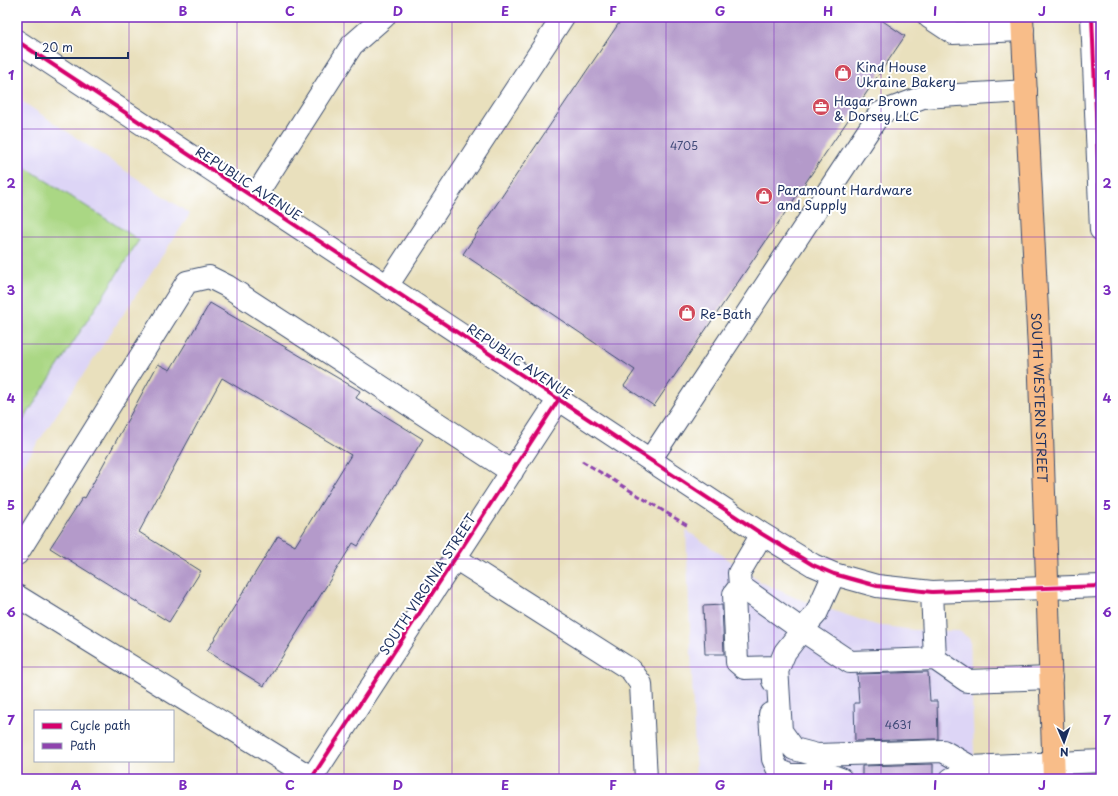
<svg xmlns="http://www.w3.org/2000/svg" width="1118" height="796" viewBox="0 0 1118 796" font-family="'Playpen Sans',sans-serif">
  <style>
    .built { fill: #ddd5f6 }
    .green { fill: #aad784; stroke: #628371 }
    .building { fill: #b49aca }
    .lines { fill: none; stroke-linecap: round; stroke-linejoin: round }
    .minor-casing { stroke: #3a4a6c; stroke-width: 24 }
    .major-casing { stroke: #3a4a6c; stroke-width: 24 }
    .minor { stroke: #fff; stroke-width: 22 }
    .major { stroke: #f8bd89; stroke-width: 22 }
    .quiet { stroke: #8e44ad; stroke-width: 3; stroke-dasharray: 6 3; stroke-linecap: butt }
    .cycleway-casing { stroke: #fff; stroke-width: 6 }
    .cycleway { stroke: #d6006c; stroke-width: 4 }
    .grid { fill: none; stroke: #7b2cbf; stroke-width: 1; stroke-opacity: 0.55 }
    .labels { text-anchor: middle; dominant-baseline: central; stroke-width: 4; stroke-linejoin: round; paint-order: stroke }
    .number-label { font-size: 11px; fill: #414a79 }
    .poi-label { font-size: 13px; fill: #1b2f5e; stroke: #fff; text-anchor: start }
    .street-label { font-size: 13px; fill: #1b2f5e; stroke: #fff }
    .neatline { fill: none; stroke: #7b2cbf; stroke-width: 1.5 }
    .grid-label { font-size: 13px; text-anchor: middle; font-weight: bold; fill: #7b2cbf }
  </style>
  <rect width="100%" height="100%" fill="#fff"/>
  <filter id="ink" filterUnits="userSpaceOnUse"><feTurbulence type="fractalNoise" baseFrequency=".025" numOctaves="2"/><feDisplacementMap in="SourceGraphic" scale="8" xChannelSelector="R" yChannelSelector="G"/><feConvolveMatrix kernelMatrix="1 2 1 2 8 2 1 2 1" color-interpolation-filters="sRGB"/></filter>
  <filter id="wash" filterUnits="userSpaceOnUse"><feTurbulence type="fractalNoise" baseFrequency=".012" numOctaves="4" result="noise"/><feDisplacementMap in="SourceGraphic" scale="16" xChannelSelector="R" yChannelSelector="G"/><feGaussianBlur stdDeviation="0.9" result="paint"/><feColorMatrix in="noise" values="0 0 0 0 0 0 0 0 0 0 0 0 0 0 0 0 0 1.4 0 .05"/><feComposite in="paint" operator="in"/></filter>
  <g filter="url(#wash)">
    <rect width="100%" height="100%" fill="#e9e0bd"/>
    <!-- built -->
    <path class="built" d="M17 98 190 214 17 474Z
      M686 530 761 582 796 598 876 625 914 630 959 631 970 639 975 779H696Z"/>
    <!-- green -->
    <path class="green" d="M17 162 139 240 17 430Z"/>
    <g id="blocks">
      <!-- building -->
      <path class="building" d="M623 17H877L905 36 654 406 624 386 635 370 463 254Z
        M210 303 360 391 356 398 423 439 358 546 353 543 264 686 207 651 278 536 295 546 351 455 222 378 139 532 201 571 169 622 50 548 83 497 85 498 158 364 170 370Z
        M722 605 724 654H705L703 606Z
        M928 672 930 701H937L938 739 855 741 854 703H859L857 674Z
        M933 764V779H862V766Z"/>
    </g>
  </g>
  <g filter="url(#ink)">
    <use href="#blocks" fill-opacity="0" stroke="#3a4a6c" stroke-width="1"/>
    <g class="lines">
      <defs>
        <path id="minor" d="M929 17 953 33 1023 30
          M1092 17 1101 230
          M17 41 762 534 813 565 834 574 877 586 932 592 1101 586
          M254 198 352 45 384 17
          M387 286 563 17
          M650 460 880 113 923 97 1026 91
          M762 534 739 573 740 586 802 630 785 652 773 681
          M17 554 187 282 209 277 227 286 512 472
          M455 558 631 670 641 684 646 779
          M834 574 816 614 802 630 850 662 935 659 967 681 1051 678
          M740 586 734 594 737 662 744 668 777 667 781 731 794 749 817 755 943 751 971 767
          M932 592 935 659
          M17 596 312 778
          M770 714 773 759 778 770 790 775H830L841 779
          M311 779 559 399
          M951 779 971 767 1101 761"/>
        <g id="major">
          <path id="s1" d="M1022 17 1039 350 1054 779"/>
        </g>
      </defs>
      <!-- minor casing -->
      <use href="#minor" class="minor-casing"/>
      <!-- major casing -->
      <use href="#major" class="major-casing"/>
      <!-- minor -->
      <use href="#minor" class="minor"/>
      <!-- major -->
      <use href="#major" class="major"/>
      <!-- quiet -->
      <path class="quiet" d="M582 461 688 526"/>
      <defs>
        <path id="cycleway" d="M1092 17 1101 230
          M17 41 762 534 813 565 834 574 877 586 932 592 1101 586
          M311 779 559 399"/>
      </defs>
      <!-- cycleway casing -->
      <use href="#cycleway" class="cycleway-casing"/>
      <!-- cycleway -->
      <use href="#cycleway" class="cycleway"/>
    </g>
  </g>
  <!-- grid -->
  <path class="grid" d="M129 17V711M237 17V779M344 17V779M452 17V779M559 17V779M666 17V779M774 17V779M881 17V779M989 17V779M17 129H1101M17 237H1101M17 344H1101M17 452H1101M17 559H1101M17 667H1101M129 761V779"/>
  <!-- icons -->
  <defs>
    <symbol id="shop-disc" viewBox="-11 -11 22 22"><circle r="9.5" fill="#d1495b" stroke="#fff"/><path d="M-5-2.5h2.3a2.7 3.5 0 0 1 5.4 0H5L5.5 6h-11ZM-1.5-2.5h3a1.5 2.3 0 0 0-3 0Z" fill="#fff"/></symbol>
    <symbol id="office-disc" viewBox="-11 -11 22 22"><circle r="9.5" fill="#d1495b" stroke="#fff"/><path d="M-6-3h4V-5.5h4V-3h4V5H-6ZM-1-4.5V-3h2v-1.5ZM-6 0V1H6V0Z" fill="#fff"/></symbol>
  </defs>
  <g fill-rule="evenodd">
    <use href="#shop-disc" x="833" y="63" width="20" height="20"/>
    <use href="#office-disc" x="811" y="97" width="20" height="20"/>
    <use href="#shop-disc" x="754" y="186" width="20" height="20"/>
    <use href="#shop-disc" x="677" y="303" width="20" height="20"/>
  </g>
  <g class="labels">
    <!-- number labels -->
    <g class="number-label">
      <text x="684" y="145">4705</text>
      <text x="898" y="724">4631</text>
    </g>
    <!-- poi labels -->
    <g class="poi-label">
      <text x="856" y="66">Kind House<tspan x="856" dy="15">Ukraine Bakery</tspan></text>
      <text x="834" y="100">Hagar Brown<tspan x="834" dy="15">&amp; Dorsey LLC</tspan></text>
      <text x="777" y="189">Paramount Hardware<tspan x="777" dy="15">and Supply</tspan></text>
      <text x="700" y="313">Re-Bath</text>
    </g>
    <!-- street labels -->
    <g class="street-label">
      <text transform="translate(249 183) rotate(33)">REPUBLIC AVENUE</text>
      <text transform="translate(520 361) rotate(34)">REPUBLIC AVENUE</text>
      <text stroke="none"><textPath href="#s1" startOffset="381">SOUTH WESTERN STREET</textPath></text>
      <text transform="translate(427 584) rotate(-57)">SOUTH VIRGINIA STREET</text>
    </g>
  </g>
  <!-- margin -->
  <rect width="1118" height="796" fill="none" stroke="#fff" stroke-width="44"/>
  <!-- legend -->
  <rect x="34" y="710" width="140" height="52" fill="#ffffff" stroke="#a4acbf"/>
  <rect x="42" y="723" width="20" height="6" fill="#d6006c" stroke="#a4acbf"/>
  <text x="70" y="730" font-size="12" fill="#1b2f5e">Cycle path</text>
  <rect x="42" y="743" width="20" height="6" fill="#8e44ad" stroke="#a4acbf"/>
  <text x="70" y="750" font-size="12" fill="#1b2f5e">Path</text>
  <!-- north arrow -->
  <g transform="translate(1064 742) rotate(178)" stroke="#ffffff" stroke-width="3" paint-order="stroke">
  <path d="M0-3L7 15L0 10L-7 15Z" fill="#1b2f5e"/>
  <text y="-6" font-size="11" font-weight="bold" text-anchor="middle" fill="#1b2f5e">N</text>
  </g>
  <!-- scale -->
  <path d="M36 52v6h92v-6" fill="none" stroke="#1b2f5e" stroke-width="2"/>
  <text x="42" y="52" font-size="12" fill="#1b2f5e" stroke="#ffffff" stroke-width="3" paint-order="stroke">20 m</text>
  <rect x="22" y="22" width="1074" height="752" class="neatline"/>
  <g class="grid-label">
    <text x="76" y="16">A</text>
    <text x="183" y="16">B</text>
    <text x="290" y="16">C</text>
    <text x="398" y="16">D</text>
    <text x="505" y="16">E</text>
    <text x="613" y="16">F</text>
    <text x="720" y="16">G</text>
    <text x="828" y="16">H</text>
    <text x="935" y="16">I</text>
    <text x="1042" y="16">J</text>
    <text x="11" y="80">1</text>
    <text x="1107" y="80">1</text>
    <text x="11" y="188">2</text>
    <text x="1107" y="188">2</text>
    <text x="11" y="295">3</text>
    <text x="1107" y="295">3</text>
    <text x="11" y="403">4</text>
    <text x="1107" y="403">4</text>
    <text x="11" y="510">5</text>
    <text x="1107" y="510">5</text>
    <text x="11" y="617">6</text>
    <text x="1107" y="617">6</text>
    <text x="11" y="725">7</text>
    <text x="1107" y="725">7</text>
    <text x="76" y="790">A</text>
    <text x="183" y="790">B</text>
    <text x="290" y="790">C</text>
    <text x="398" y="790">D</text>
    <text x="505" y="790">E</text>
    <text x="613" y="790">F</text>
    <text x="720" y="790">G</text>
    <text x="828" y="790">H</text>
    <text x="935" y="790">I</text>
    <text x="1042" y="790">J</text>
  </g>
</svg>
